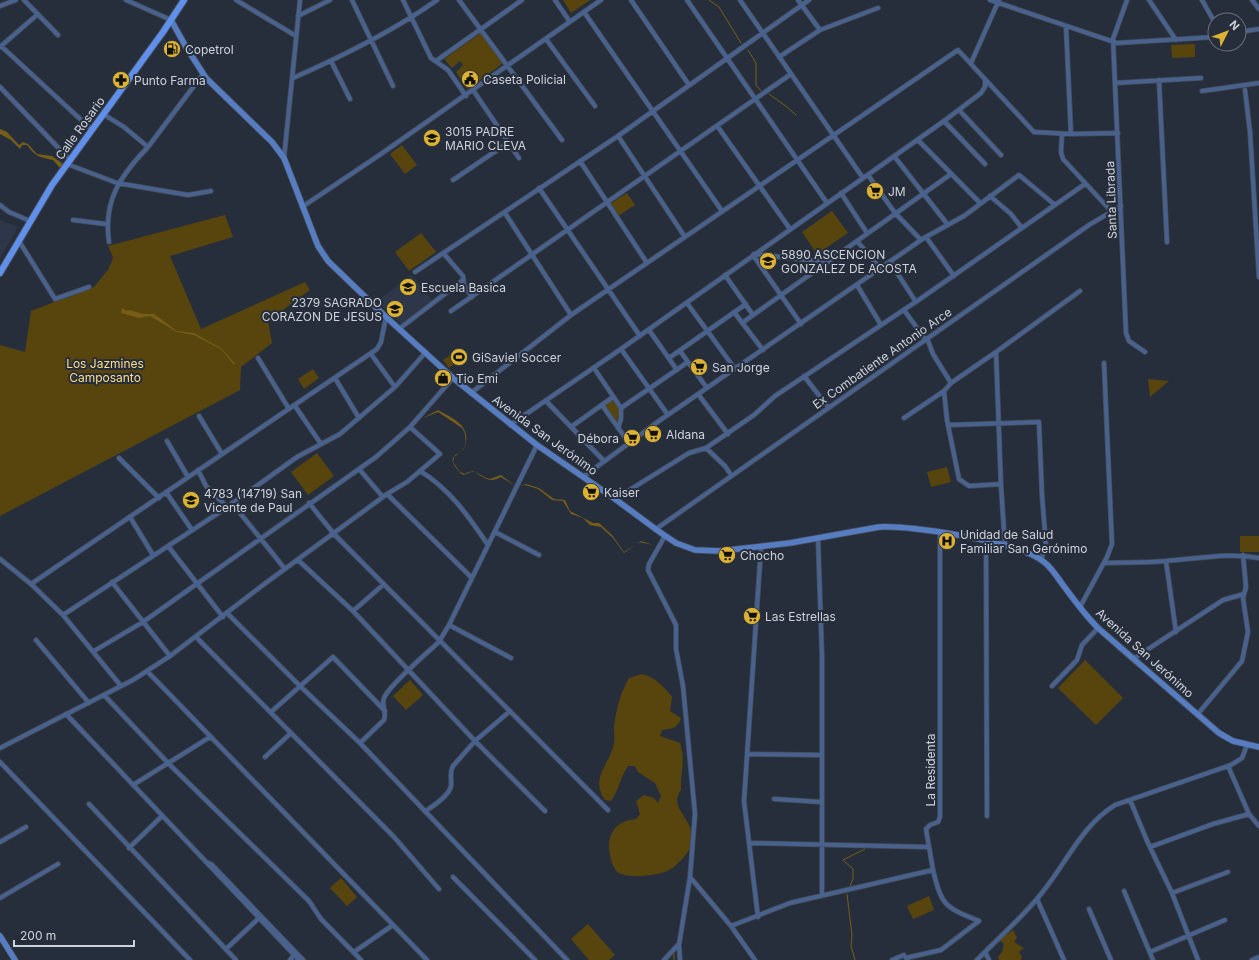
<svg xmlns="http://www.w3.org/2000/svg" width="1259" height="960" viewBox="0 0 1259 960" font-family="Inter,sans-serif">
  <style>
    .built { fill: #2d3749 }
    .green { fill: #58450e }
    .water { fill: #765e18 }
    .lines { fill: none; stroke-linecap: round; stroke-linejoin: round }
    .stream { stroke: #765e18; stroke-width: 1 }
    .street-casing { stroke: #454c58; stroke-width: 5.5 }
    .secondary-casing { stroke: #454c58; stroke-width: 7 }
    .primary-casing { stroke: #454c58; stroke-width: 8 }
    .street { stroke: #48618d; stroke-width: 4 }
    .secondary { stroke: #567cc2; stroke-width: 5.5 }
    .primary { stroke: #6090ec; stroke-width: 6 }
    .labels { text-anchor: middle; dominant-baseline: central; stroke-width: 4; stroke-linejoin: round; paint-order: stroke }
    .poi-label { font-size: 12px; fill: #ced3db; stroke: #272e3b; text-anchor: start }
    .street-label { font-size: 12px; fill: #ced3db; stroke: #272e3b }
    .park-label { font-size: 12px; fill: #ffdd85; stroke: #272e3b }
  </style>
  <rect width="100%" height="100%" fill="#272e3b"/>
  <!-- built -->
  <path class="built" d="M0 220 18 227 0 259Z
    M411 275 432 300 401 324 377 301Z"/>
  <!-- green -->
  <path class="green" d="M563 0H590L571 13Z
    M481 33 503 63 479 81 474 75 468 79 472 85 467 89 456 72 463 65 460 61 452 68 444 59Z
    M1195 44V57L1172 58 1171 45Z
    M402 145 417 165 405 174 390 154Z
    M627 193 635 205 618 216 610 204Z
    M832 211 848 233 817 254 802 232Z
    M225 215 233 237 170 256 201 329 305 282 310 290 268 321 272 343 241 367 240 390 0 516V345L25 352 31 311 94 287 108 270 112 261 113 257 108 246Z
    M421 233 436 252 409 271 395 252Z
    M458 350 463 357 449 368 443 360Z
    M313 369 319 378 304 389 298 379Z
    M1148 379H1149L1169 381 1150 397Z
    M612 400 619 409 618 423 605 405Z
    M317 453 334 476 308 495 291 472Z
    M947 467 951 482 931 487 927 472Z
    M1240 536H1259V552H1240Z
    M1085 660 1123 698 1096 725 1058 688Z
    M642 674C655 677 664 687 672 697L670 711 681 718C678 728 672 729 662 730L660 736 680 743C686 761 680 773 681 790 670 804 685 814 690 827 692 833 692 840 692 846 687 854 677 866 669 870 659 876 626 879 617 872 613 867 611 861 610 855 606 835 615 821 636 819L640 814 636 801 644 795 654 798 658 803 661 796 655 783 638 772 635 766H628C619 779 620 788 611 801L605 800C589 778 611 763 614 743 615 738 614 733 614 728 616 709 620 694 629 678Z
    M410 680 423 695 406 710 393 696Z
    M341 878 357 897 347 906 330 888Z
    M929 896 934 910 913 919 907 906Z
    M588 924 615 955 609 960H589L571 939Z
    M1013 930 1017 938 1014 942 1024 948 1019 952 1022 957 1021 960H999L998 957 1002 952 1004 944 999 940Z"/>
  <!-- water -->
  <path class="water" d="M0 129 7 132 19 145 23 142 28 144 37 154 52 156 63 164 60 168 53 160C39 157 36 157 27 145H22L20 149 11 140 0 134Z
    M122 308 126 311 130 310 143 314H154L177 331 194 333 222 349 235 364 234 365 222 350 194 335 177 332 150 316 139 318 121 313Z
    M438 410C450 417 469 424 466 441 465 449 462 452 455 455L453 462 460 472 465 474C475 467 480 477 490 479L501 475 515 486 501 477C488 484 484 477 473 471L464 475C460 474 460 472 457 469 447 456 456 458 463 449 467 444 466 433 462 428L438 412 423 418Z
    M526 484 539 488 554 499 565 500 570 511 593 523H599L612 535 624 552 641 541 653 545 639 542 624 553 613 538 601 527 590 525 583 518 571 514 563 501 552 500 538 489 525 485 520 486Z"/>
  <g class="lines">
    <!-- stream -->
    <path class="stream" d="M709 0 719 7 741 43
      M748 50 756 63V85L761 91
      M769 94 787 107 796 115
      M1115 647 1138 667
      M850 886 853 879V869L843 860 865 849
      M847 894 852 935 851 946 855 960
      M674 954V960"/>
    <defs>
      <path id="street" d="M24 0 58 35
        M126 0 171 20
        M236 0 296 36
        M352 0 393 86
        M403 0 431 58 448 70 466 96
        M459 0 562 140
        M555 0 570 22
        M631 0 689 85
        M687 0 827 203
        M740 0 863 178
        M798 0 820 30
        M990 0 1117 43 1215 37
        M1127 0 1113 39 1126 333 1129 341 1145 352
        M1149 0 1176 40
        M1202 0 1215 23
        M1252 0 1259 9
        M0 6 16 0
        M584 12 722 211
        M298 16 330 0
        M1066 26 1071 134
        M1239 32 1259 29
        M546 39 595 106
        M1 46 92 130
        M0 47 38 14
        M779 57 820 30 878 8
        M331 61 350 99
        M436 61 522 0
        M971 63 999 0
        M293 78C343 56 392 32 437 0
        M1159 80 1167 242
        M1115 83 1201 78
        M0 87 70 160
        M473 90 519 158
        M1245 90 1250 132 1259 277
        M1202 91 1259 83
        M959 110 1001 155
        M103 114 124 127 148 147C120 176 103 201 109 242
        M944 121 985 164
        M718 127 790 229
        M1062 134 1061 152 1063 159 1111 211
        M618 136 685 237
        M918 140 980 203
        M148 147 203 74
        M894 156 948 225
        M284 158 300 0
        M580 161 647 263
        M67 164 117 183 188 195 211 191
        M868 175 895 213 921 240
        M453 180 509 142
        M539 188 640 336
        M841 193 867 233
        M990 196 1011 214 1022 228
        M0 205 9 212 30 221
        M302 207 378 156 601 0
        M505 213 571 315
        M73 220 106 224
        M926 237 954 276
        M19 241 55 299 89 287
        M857 241 880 268
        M444 254 463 276 464 285 472 297
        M754 254 827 262
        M753 255 801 324
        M890 262 916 302
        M415 272 618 136 809 0
        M725 275 753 315
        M857 285 881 325
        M687 303 735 369
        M904 310 925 339
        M451 311 791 74
        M734 312 763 350
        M742 323 951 174
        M399 329 463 280
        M649 330 677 370
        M927 338 933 354 951 383
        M621 349 668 415
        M680 351 707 388
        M996 352 1001 486 1005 546
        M371 354 395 387
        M258 358 289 409
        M669 358 746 304
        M594 368 621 408V419L618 428
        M804 376 828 407
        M335 378 359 418
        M944 391 947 420 959 479 969 486 1001 484
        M471 393 571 315 958 50 1034 132 1071 134 1118 133
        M698 394 728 434
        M546 401 604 461
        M602 405 629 443
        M295 406 321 444
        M621 408 688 362
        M199 416 222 454
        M904 418 944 391 951 383 996 352 1080 291
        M510 425 621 349 944 121 981 93 985 87V80
        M948 425 1039 422 1042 495 1046 546 1041 560
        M571 427 613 397
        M167 441 188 477
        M706 448 725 466 731 475
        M119 458 159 498
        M359 469 383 497
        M198 470 206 486 227 507
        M420 471C450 489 469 517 488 545
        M583 477 659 421 924 238 964 216 1019 175 1055 205
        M166 492 192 530
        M387 494 472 578
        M615 499 689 453 706 448 754 415 775 396 920 299 1085 184
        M232 503 285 569
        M309 503 334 534 608 810
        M130 517 153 555
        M656 529 1089 225 1121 206
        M495 532 539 555
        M665 536 649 564 648 570 676 625V649L683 686 695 814 690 877 679 945 680 960
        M818 538 822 656V895
        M986 541 987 816
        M168 546 223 617
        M0 559 31 584 63 615 121 686
        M298 560 353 611 475 741 545 811
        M1166 561 1176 632
        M1104 563C1124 562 1145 563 1166 561 1197 559 1228 552 1259 558
        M112 582 170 656
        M31 584 377 349 381 342 386 317
        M1080 607 1107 557 1112 544 1104 363
        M353 611 384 584
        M227 613 299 685 360 743 567 960
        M63 615 223 510 297 457 340 434 395 387 426 352
        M449 625 511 658
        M197 638 394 837 439 889
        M36 640 89 703
        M440 640 449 625 537 445
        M94 651 143 622 376 457 410 427 453 378
        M1133 659 1223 600 1244 594
        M147 671 427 960
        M1052 686 1077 660 1082 645 1098 628
        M104 695 168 763 309 901 321 919 361 960
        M271 712 333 657 385 711
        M66 714 299 960
        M1197 715 1242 661 1248 632 1243 598 1246 587 1243 555
        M360 743 384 720C387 712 381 706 384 698 388 686 429 651 440 641
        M0 748 133 680 170 656 263 585 387 494 407 482 440 454 410 427
        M749 754 821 755
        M265 757 291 733
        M0 762 190 960
        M1228 766 1249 814 1259 826
        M133 785 210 737
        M774 799 821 802
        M1130 800 1148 843 1172 893 1198 960
        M89 804 236 960
        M426 811C434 805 449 796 451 786 452 778 449 773 453 766L475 741 510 711
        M0 842 26 827
        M749 843 928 847
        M1150 847 1213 824 1249 814
        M129 848 162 816
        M206 862 211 864 303 960
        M453 877 535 960
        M690 877 731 926 790 903 933 870 926 829 930 825 938 822 940 817V532
        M1124 891 1153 960
        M1172 893 1228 872
        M0 898 58 864
        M1037 899 1064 960
        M1089 909 1111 960
        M758 917 744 801 761 547
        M731 926 755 960
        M226 949 259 918
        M354 952 393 925
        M985 952 989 960
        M1150 952 1225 920
        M906 958 941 950 979 921C945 907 942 907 933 870
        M290 960 294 955
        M664 960 678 945
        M892 960 904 955
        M977 960C998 938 1022 918 1041 894 1066 864 1081 826 1115 805L1231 765 1242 758 1247 745
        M1252 960 1259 957"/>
      <path id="secondary" d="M171 20 186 47 206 78 272 142 284 158 318 246 328 261 386 317 453 378 537 445 615 499 661 533 676 543 695 550 720 551 790 543 879 527C912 525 1020 542 1044 562 1052 568 1057 577 1063 585 1074 600 1085 615 1098 628L1219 733 1233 741 1259 747
        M0 936 15 960"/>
      <path id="primary" d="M0 273 52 185 163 32 184 0"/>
    </defs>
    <!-- street casing -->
    <use href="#street" class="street-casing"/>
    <!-- secondary casing -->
    <use href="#secondary" class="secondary-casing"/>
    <!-- primary casing -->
    <use href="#primary" class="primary-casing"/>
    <!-- street -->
    <use href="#street" class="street"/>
    <!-- secondary -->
    <use href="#secondary" class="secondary"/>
    <!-- primary -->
    <use href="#primary" class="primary"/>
  </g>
  <!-- icons -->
  <defs>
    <symbol id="fuel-disc" viewBox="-11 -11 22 22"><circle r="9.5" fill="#dcb233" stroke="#272e3b"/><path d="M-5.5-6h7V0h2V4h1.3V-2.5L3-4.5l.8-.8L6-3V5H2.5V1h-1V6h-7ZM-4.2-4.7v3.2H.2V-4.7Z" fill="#111"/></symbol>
    <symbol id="civic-disc" viewBox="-11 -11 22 22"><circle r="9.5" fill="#dcb233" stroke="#272e3b"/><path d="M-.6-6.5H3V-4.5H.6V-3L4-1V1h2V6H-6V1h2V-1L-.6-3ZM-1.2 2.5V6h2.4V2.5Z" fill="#111"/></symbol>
    <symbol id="pharmacy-disc" viewBox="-11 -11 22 22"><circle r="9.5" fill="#dcb233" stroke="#272e3b"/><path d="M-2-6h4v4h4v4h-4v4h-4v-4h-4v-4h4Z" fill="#111"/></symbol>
    <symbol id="school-disc" viewBox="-11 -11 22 22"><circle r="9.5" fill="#dcb233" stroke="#272e3b"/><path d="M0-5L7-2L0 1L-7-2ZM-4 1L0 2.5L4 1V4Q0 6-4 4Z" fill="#111"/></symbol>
    <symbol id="supermarket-disc" viewBox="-11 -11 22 22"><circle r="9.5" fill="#dcb233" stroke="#272e3b"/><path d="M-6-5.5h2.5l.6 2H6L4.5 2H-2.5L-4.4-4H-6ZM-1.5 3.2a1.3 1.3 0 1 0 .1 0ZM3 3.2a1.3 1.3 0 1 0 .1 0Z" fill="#111"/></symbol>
    <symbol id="stadium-disc" viewBox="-11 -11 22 22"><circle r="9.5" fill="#dcb233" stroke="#272e3b"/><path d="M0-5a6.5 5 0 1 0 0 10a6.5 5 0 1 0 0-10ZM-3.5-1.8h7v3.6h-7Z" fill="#111"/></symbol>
    <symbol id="shop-disc" viewBox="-11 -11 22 22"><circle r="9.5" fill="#dcb233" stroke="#272e3b"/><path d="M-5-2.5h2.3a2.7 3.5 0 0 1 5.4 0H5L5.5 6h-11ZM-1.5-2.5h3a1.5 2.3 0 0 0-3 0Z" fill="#111"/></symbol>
    <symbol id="hospital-disc" viewBox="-11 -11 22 22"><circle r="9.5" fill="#dcb233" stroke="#272e3b"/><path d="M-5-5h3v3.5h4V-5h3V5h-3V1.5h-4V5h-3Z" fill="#111"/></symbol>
  </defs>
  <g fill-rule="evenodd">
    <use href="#fuel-disc" x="162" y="39" width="20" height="20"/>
    <use href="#civic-disc" x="460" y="69" width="20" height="20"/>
    <use href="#pharmacy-disc" x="111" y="70" width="20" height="20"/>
    <use href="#school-disc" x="422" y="128" width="20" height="20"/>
    <use href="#supermarket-disc" x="865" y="181" width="20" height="20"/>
    <use href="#school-disc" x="758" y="251" width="20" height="20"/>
    <use href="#school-disc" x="398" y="277" width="20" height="20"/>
    <use href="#school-disc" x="385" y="299" width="20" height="20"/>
    <use href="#stadium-disc" x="449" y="347" width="20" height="20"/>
    <use href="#supermarket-disc" x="689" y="357" width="20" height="20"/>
    <use href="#shop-disc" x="433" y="368" width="20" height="20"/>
    <use href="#supermarket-disc" x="643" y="424" width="20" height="20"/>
    <use href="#supermarket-disc" x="622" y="428" width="20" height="20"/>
    <use href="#supermarket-disc" x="581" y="482" width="20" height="20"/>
    <use href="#school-disc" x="181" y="490" width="20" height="20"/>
    <use href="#hospital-disc" x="937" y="531" width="20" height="20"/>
    <use href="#supermarket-disc" x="717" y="545" width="20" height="20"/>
    <use href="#supermarket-disc" x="742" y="606" width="20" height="20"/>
  </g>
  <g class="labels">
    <!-- poi labels -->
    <g class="poi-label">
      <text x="185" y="49">Copetrol</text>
      <text x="483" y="79">Caseta Policial</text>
      <text x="134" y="80">Punto Farma</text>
      <text x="445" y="131">3015 PADRE<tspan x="445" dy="14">MARIO CLEVA</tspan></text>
      <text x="888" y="191">JM</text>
      <text x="781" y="254">5890 ASCENCION<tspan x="781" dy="14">GONZALEZ DE ACOSTA</tspan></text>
      <text x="421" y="287">Escuela Basica</text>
      <text x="382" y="302" text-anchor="end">2379 SAGRADO<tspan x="382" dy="14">CORAZON DE JESUS</tspan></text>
      <text x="472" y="357">GiSaviel Soccer</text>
      <text x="712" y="367">San Jorge</text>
      <text x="456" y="378">Tio Emi</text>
      <text x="666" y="434">Aldana</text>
      <text x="619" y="438" text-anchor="end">Débora</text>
      <text x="604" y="492">Kaiser</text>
      <text x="204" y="493">4783 (14719) San<tspan x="204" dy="14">Vicente de Paul</tspan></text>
      <text x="960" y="534">Unidad de Salud<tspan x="960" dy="14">Familiar San Gerónimo</tspan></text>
      <text x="740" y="555">Chocho</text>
      <text x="765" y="616">Las Estrellas</text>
    </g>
    <!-- street labels -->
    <g class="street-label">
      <text transform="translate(80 128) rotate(-54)">Calle Rosario</text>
      <text transform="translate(1111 200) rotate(-92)">Santa Librada</text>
      <text transform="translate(882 358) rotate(-35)">Ex Combatiente Antonio Arce</text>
      <text transform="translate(545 435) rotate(36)">Avenida San Jerónimo</text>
      <text transform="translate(1145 653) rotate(42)">Avenida San Jerónimo</text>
      <text transform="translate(930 770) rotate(-90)">La Residenta</text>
    </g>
    <!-- park labels -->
    <g class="park-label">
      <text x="105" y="363">Los Jazmines<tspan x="105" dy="14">Camposanto</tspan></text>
    </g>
  </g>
  <!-- north arrow -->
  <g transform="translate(1227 32) rotate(48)"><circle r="19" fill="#272e3b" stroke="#6a707b"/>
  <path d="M0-3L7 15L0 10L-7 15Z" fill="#dcb233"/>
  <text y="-6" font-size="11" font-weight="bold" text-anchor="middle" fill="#ced3db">N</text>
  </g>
  <!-- scale -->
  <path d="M14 940v6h120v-6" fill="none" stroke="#ced3db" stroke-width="2"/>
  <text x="20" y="940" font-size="12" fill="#ced3db" stroke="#272e3b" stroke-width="3" paint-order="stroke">200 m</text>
</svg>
